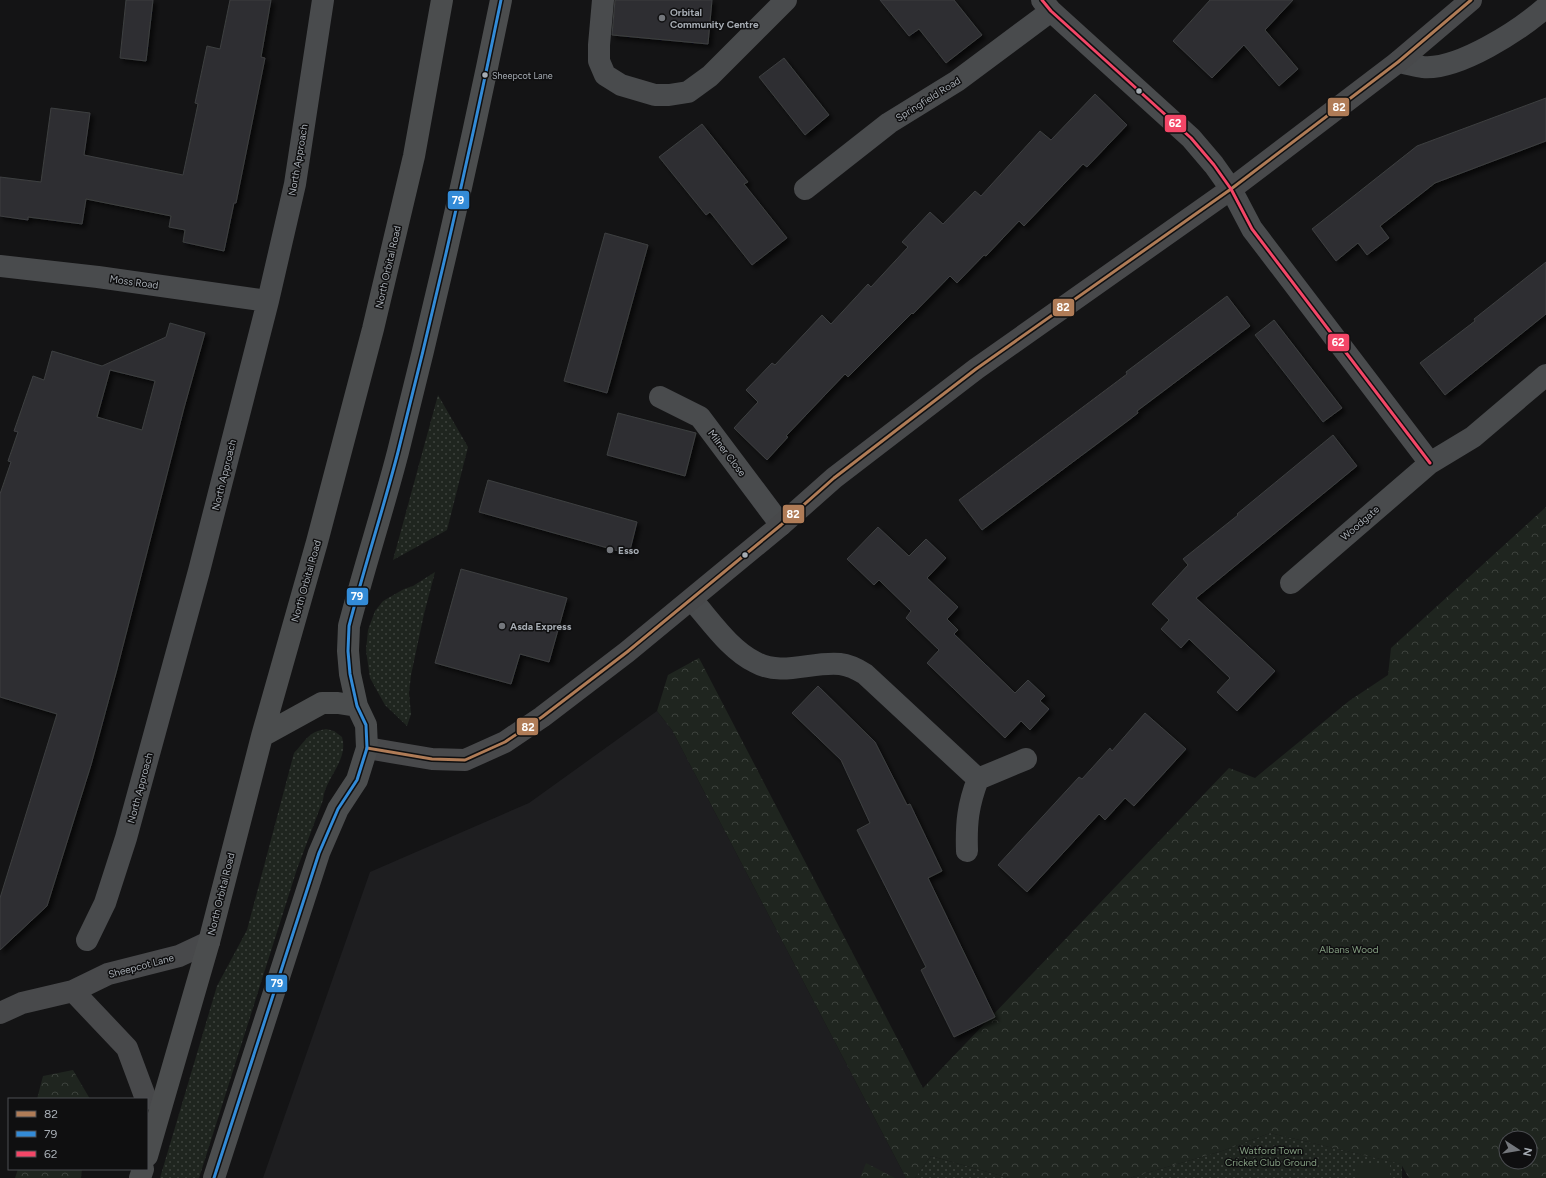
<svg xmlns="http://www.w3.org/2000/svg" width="1546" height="1178" viewBox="0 0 1546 1178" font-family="Figtree,sans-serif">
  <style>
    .built { fill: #1e1e20 }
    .green { fill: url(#green-dots) }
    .forest { fill: url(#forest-crowns); fill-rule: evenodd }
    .pitch { fill: #1f251f }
    .building { fill: #2f2f30; stroke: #3d3f41; fill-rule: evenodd; filter: url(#shadow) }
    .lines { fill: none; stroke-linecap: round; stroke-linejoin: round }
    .street { stroke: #494b4d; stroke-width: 22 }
    .secondary { stroke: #48494b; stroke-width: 22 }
    .highway { stroke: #4b4d4e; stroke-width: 22 }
    .bus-1-casing { stroke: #0f0f10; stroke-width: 6 }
    .bus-2-casing { stroke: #0f0f10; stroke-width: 6 }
    .bus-3-casing { stroke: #0f0f10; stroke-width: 6 }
    .bus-1 { stroke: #b07c57; stroke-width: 3 }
    .bus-2 { stroke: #338bd7; stroke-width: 3 }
    .bus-3 { stroke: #f34667; stroke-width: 3 }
    .poi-dot { fill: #74777c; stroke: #0f0f10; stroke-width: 1.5 }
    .bus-dot { fill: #a7adb4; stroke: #0f0f10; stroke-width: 1.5 }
    .labels { text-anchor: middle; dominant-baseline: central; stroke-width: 3; stroke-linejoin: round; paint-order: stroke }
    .bus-label { font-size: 9px; fill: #a7adb4; stroke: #0f0f10; text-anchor: start }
    .poi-label { font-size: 10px; font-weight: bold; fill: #a7adb4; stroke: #0f0f10; text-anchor: start }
    .street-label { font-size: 10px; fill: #a7adb4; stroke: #0f0f10 }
    .park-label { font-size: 10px; fill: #839d80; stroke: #0f0f10 }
    .line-badge { stroke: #0f0f10; stroke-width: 1.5 }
    .badge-label { font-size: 11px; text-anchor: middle; font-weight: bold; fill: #fff }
  </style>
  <defs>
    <pattern id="green-dots" width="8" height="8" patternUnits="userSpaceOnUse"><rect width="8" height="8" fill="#1f251f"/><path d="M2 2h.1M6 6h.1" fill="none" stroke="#3d423d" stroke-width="1.8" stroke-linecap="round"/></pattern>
    <pattern id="forest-crowns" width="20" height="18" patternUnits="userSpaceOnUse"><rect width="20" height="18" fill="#1f251f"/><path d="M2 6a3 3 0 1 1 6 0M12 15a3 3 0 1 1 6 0" fill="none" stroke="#3d423d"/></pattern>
    <filter id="shadow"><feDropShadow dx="3.5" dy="3.5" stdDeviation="2" flood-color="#0009"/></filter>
  </defs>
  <rect width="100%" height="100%" fill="#141415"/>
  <!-- built -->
  <path class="built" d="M657 711 672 730 906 1178H263L370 872 529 803Z"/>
  <!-- green -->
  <path class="green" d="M438 395 468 447 447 530 393 560Z
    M435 572 424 614 411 675 409 693 411 714 407 726 385 705 370 678 366 650 368 630 375 611 383 601 404 589 413 586Z
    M326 729 334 731 342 737C349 761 325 777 323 800L297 869 199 1178H160L217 986 247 930 294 753C306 741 307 732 326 729Z
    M1270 1133 1402 1164V1178H1129L1222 1151Z
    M931 1156 1009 1178H915Z"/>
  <!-- forest -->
  <path class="forest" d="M1546 507V1178H1409L1401 1164 1270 1133 1222 1151 1129 1178H1009L931 1156 915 1178H906L672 730 657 711 668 675 699 658 923 1088 1229 768 1255 778 1349 701 1388 675 1391 648ZM1506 1138H1530V1162H1506Z
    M73 1070 90 1099H37L43 1076Z
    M866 1163 895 1178H860Z
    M18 1169H82L81 1178H15Z"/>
  <!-- pitch -->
  <path class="pitch" d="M1357 1165H1390V1178H1357Z"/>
  <!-- building -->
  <path class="building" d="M126 0H153L146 61 120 58Z
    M230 0H271L261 57 265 58 236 203H234L224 251 183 242 185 230 169 227 171 216 86 199 82 224 28 217V220L0 216V177L41 182 51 108 90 113 84 155 183 175 198 104 195 103 207 46 220 49Z
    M615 0H712L708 44 612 35Z
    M880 0H954L982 35 946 63 919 29 909 36Z
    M1210 0H1293L1265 30 1298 69 1279 86 1244 45 1212 78 1173 41Z
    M784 58 829 115 805 135 759 77Z
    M1095 94 1127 125 1087 167 1083 164 1024 226 1019 221 986 256 984 255 957 283 950 276 913 314 912 313 848 377 845 374 786 436 788 437 767 460 734 428 758 402 746 390 772 363 775 365 822 315 831 324 868 284 871 287 908 247 902 242 930 212 943 224 975 191 981 196 1040 131 1051 140Z
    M1546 98V141L1435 183 1380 226 1389 238 1367 255 1358 243 1336 261 1312 229 1417 146Z
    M702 124 748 182 744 184 787 238 752 265 710 212 706 215 659 157Z
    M605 233 648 245 607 393 564 381Z
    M1546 262V314L1445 395 1420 363 1475 321 1474 319Z
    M1227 296 1250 326 1137 411 1138 413 1129 420 982 530 959 500 1127 374 1126 372Z
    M1274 320 1342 408 1323 422 1255 335Z
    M170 323 205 333 184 408 116 673 91 765 47 906 0 950V898L57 714 0 697V494L11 462 8 461 18 432 14 431 33 376 44 380 52 351 102 366 166 337ZM110 370 155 381 142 430 97 417Z
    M618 413 696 433 685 476 607 455Z
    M1333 435 1357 466 1196 598 1275 671 1237 711 1217 692 1230 678 1189 639 1181 648 1161 629 1169 620 1152 604 1188 565 1183 559 1238 515 1237 514Z
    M488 480 637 522 629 554 479 512Z
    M878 527 909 556 926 539 946 558 927 578 958 607 947 619 958 630 954 634 1015 693 1028 680 1045 696 1040 701 1049 709 1030 730 1021 721 1005 738 927 663 939 650 906 618 911 611 879 580 874 585 847 559Z
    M461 569 567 598 549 662 520 654 511 684 435 663Z
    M818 686 875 742 907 805 910 804 942 871 928 878 995 1017 954 1037 921 970 926 967 857 830 870 823 841 760 792 713Z
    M1145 713 1186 749 1134 806 1125 798 1105 820 1099 814 1027 892 998 865 1079 777 1082 779 1110 748 1112 751Z"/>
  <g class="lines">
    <!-- street -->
    <path class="street" d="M603 0 599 45V61L605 75 621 85 655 95H669L688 92 710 76 786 0
      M1042 0 1051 11 1191 138 1214 165 1231 189 1252 229 1430 463
      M1398 62C1406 63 1415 66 1423 67 1459 70 1520 30 1546 7
      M805 189 889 123 957 81 1051 11
      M0 266 98 277 268 301
      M660 397 700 417 781 525
      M1291 583 1430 463 1473 437 1546 375
      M692 600C711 621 729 649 755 662 781 677 812 661 840 664 849 665 857 669 865 674L978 779
      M967 851C966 823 968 805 978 779L1026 759
      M87 940 105 903 126 838 199 571 268 301 295 184 323 0"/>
    <!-- secondary -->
    <path class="secondary" d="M367 748 432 759 465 760 505 742 542 717 627 652 781 525 834 478 976 369 1231 189 1398 62 1471 0
      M73 991 127 1048 146 1099
      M0 1013 22 1003 73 991 108 974 179 956 209 942"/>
    <!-- highway -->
    <path class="highway" d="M262 736 322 703H338L357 706
      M147 1156 209 942 262 736 317 542 373 329 414 156 442 0
      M140 1178 143 1169
      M214 1178 319 853 338 809 357 780 367 748 366 725 357 706 350 674 348 651 349 626C364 568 383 510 398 452 436 302 470 152 501 0"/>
    <defs>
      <path id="bus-1" d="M367 748 432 759 465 760 505 742 542 717 627 652 781 525 834 478 976 369 1231 189 1398 62 1471 0"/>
      <path id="bus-2" d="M214 1178 319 853 338 809 357 780 367 748 366 725 357 706 350 674 348 651 349 626C364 568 383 510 398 452 436 302 470 152 501 0"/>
      <path id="bus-3" d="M1042 0 1051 11 1191 138 1214 165 1231 189 1252 229 1430 463"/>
    </defs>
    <!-- bus-1 casing -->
    <use href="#bus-1" class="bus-1-casing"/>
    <!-- bus-2 casing -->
    <use href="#bus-2" class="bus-2-casing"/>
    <!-- bus-3 casing -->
    <use href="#bus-3" class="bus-3-casing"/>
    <!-- bus-1 -->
    <use href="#bus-1" class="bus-1"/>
    <!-- bus-2 -->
    <use href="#bus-2" class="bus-2"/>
    <!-- bus-3 -->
    <use href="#bus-3" class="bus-3"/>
  </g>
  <!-- markers -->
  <g class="poi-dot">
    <circle cx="662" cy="18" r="4"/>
    <circle cx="610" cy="550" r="4"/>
    <circle cx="502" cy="626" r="4"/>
  </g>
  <g class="bus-dot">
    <circle cx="485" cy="75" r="3.5"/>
    <circle cx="1139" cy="91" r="3.5"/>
    <circle cx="745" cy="555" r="3.5"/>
  </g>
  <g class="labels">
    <!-- bus labels -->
    <g class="bus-label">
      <text x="492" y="75">Sheepcot Lane</text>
    </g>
    <!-- poi labels -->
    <g class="poi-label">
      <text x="670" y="12">Orbital<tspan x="670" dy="12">Community Centre</tspan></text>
      <text x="618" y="550">Esso</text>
      <text x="510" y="626">Asda Express</text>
    </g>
    <!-- street labels -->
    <g class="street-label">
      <text transform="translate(928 99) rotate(-32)">Springfield Road</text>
      <text transform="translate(298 160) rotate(-80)">North Approach</text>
      <text transform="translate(388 267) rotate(-77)">North Orbital Road</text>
      <text transform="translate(134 282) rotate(8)">Moss Road</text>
      <text transform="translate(727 453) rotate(53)">Milner Close</text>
      <text transform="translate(224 475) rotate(-76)">North Approach</text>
      <text transform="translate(1360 523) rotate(-41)">Woodgate</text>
      <text transform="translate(306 581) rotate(-74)">North Orbital Road</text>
      <text transform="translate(140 788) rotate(-75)">North Approach</text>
      <text transform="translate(221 894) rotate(-76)">North Orbital Road</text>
      <text transform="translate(141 966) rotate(-15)">Sheepcot Lane</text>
    </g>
    <!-- park labels -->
    <g class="park-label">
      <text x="1349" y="949">Albans Wood</text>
      <text x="1271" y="1150">Watford Town<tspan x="1271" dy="12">Cricket Club Ground</tspan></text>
    </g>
  </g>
  <g class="line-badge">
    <rect x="1327" y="97" width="23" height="20" rx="4" fill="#b07c57"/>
    <rect x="1164" y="114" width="23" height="19" rx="4" fill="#f34667"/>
    <rect x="447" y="190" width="23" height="20" rx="4" fill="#338bd7"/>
    <rect x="1052" y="298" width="23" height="19" rx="4" fill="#b07c57"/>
    <rect x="1327" y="333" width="23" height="19" rx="4" fill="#f34667"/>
    <rect x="782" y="504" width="23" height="20" rx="4" fill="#b07c57"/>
    <rect x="346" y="587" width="23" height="19" rx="4" fill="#338bd7"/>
    <rect x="516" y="717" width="23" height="19" rx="4" fill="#b07c57"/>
    <rect x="265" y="974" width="23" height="19" rx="4" fill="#338bd7"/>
  </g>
  <g class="badge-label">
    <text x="1339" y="111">82</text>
    <text x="1175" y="127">62</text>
    <text x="458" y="204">79</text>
    <text x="1063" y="311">82</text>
    <text x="1338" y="346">62</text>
    <text x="793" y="518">82</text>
    <text x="357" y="600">79</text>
    <text x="528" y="731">82</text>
    <text x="277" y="987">79</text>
  </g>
  <!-- legend -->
  <rect x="8" y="1098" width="140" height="72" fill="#0f0f10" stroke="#4c4e52"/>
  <rect x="16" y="1111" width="20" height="6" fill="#b07c57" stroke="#4c4e52"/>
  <text x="44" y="1118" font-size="12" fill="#a7adb4">82</text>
  <rect x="16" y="1131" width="20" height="6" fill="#338bd7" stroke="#4c4e52"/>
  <text x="44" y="1138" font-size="12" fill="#a7adb4">79</text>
  <rect x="16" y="1151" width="20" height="6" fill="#f34667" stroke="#4c4e52"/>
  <text x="44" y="1158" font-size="12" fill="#a7adb4">62</text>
  <!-- north arrow -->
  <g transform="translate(1518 1150) rotate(102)"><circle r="19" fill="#0f0f10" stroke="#4c4e52"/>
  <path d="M0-3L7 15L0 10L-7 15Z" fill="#74777c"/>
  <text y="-6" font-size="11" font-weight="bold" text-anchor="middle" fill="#a7adb4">N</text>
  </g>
</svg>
